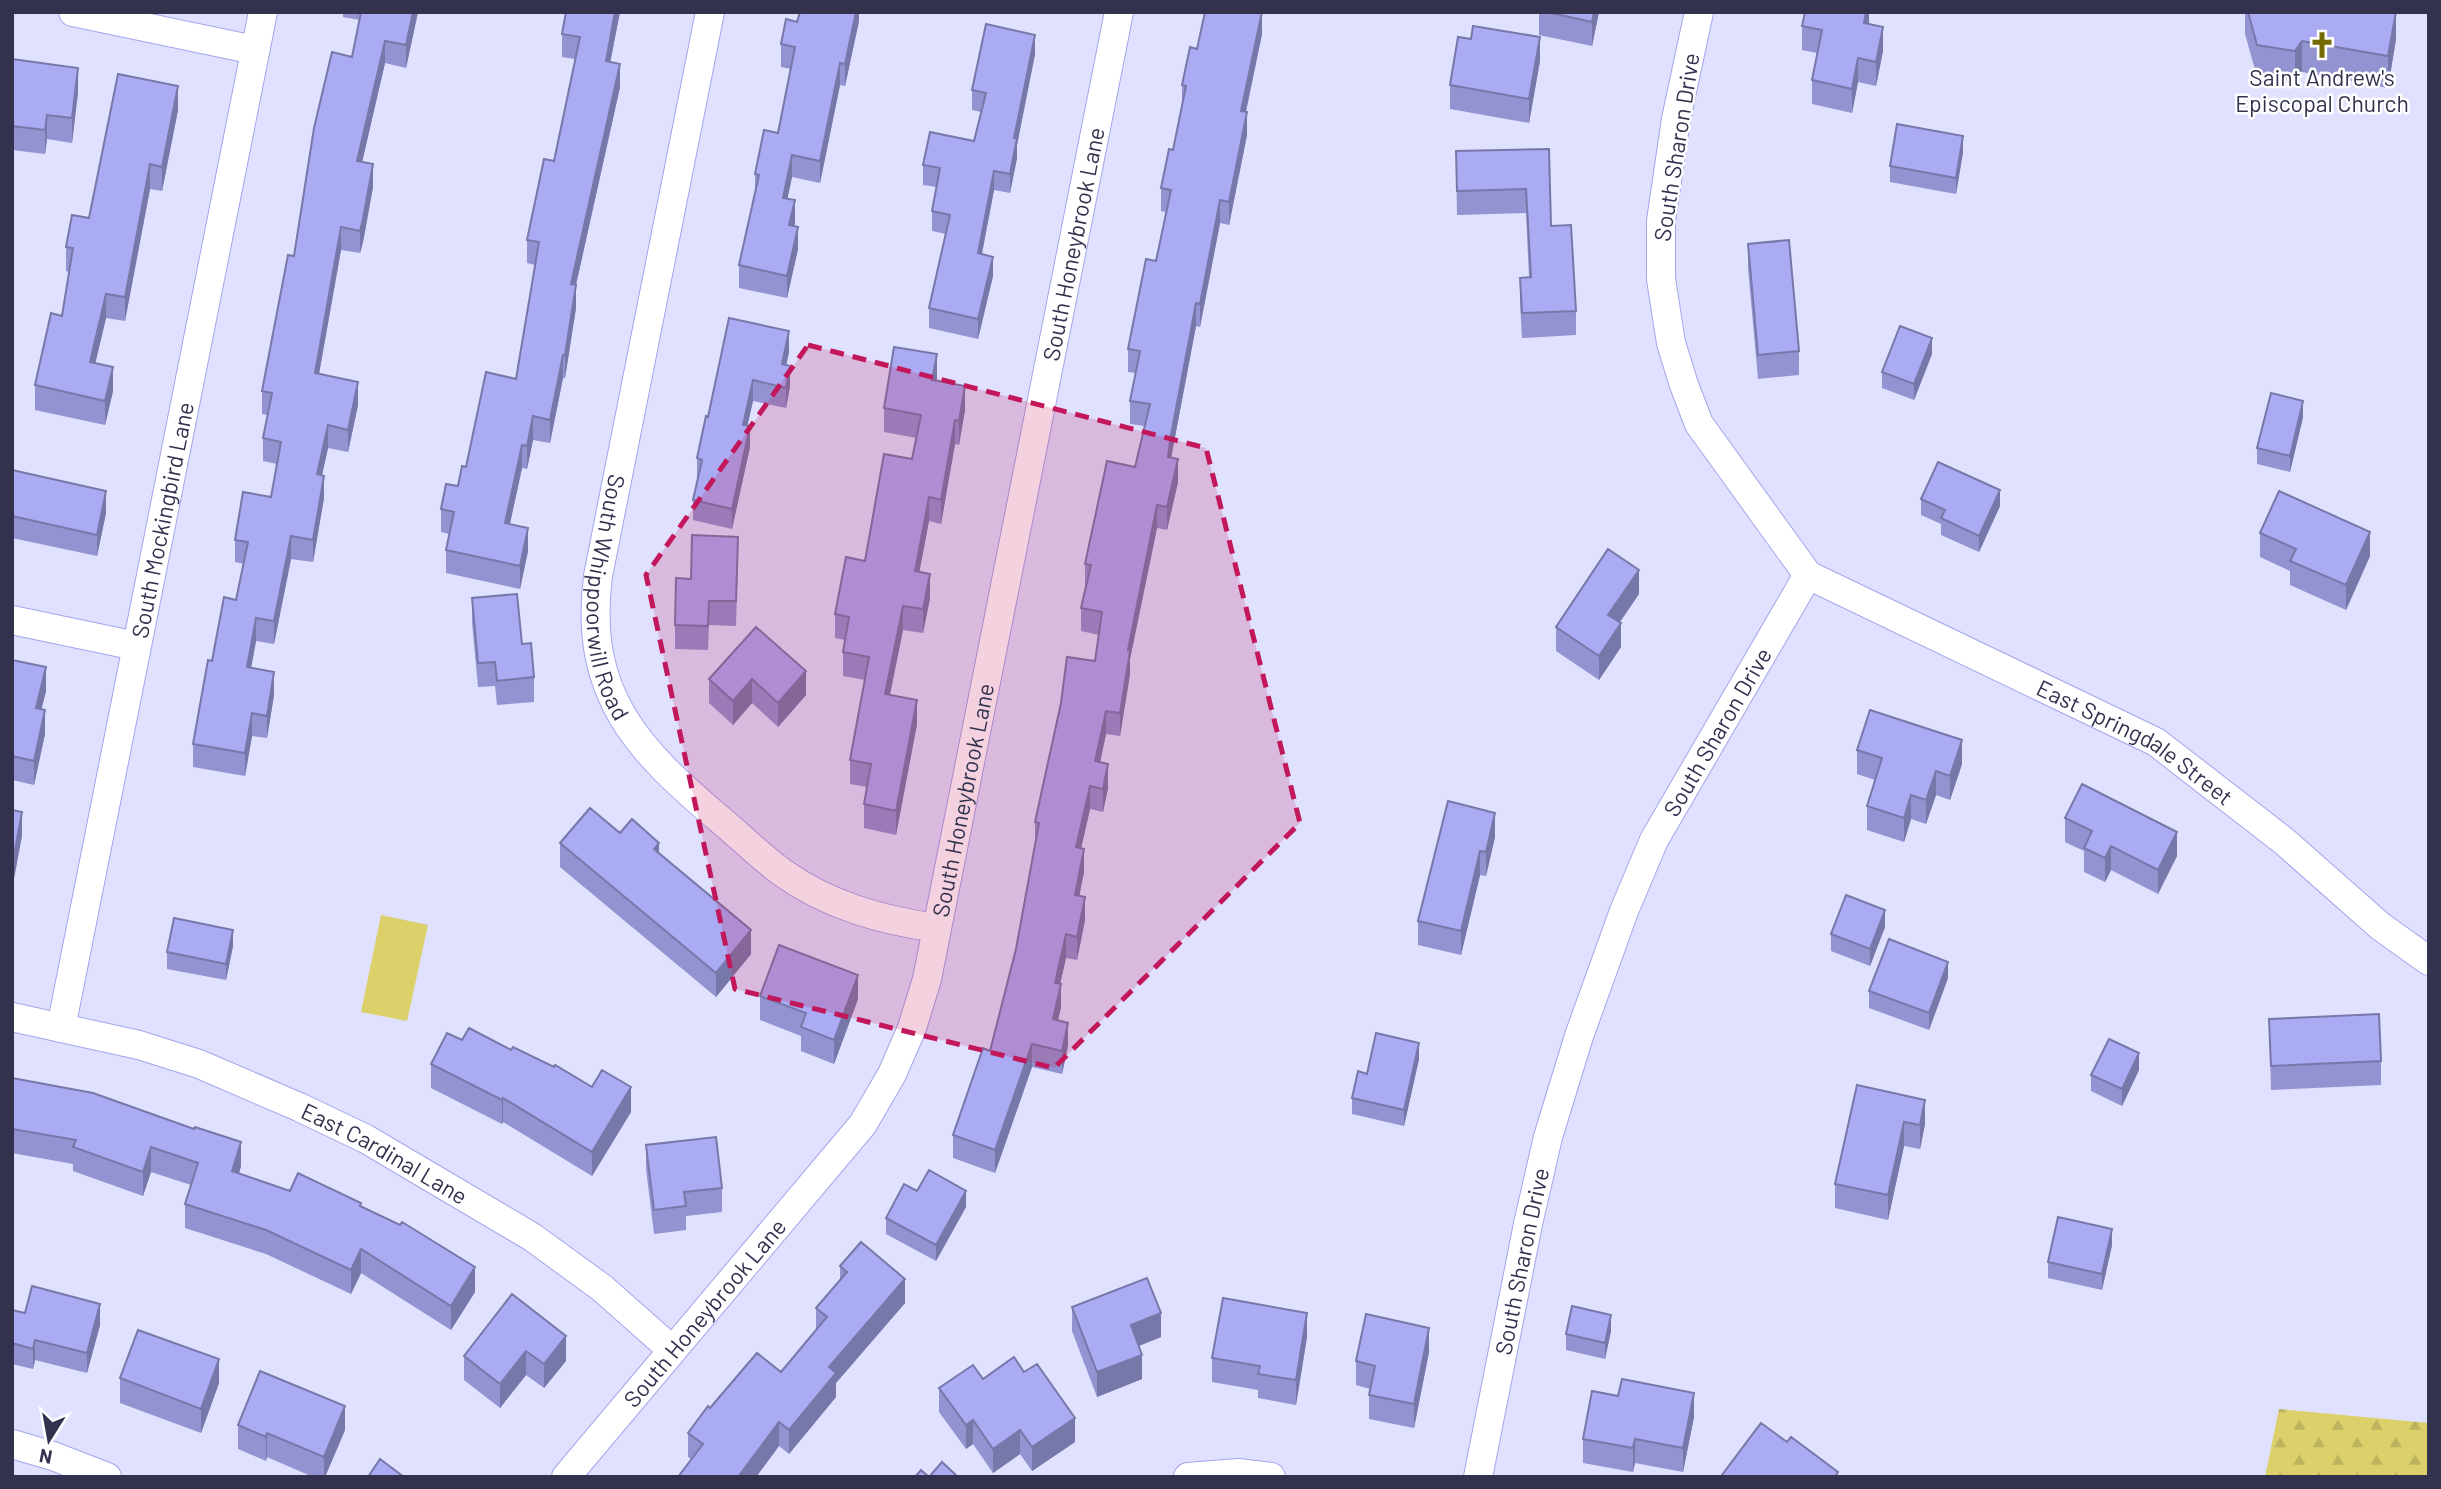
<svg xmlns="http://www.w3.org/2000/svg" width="2441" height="1489" viewBox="0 0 2441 1489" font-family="Barlow,sans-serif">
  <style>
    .forest { fill: url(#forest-firs) }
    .pitch { fill: #dcd06a }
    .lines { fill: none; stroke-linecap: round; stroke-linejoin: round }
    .minor-casing { stroke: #a4a5ec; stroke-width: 30 }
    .minor { stroke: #fff; stroke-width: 28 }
    .wall { fill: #9293d0 }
    .shaded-wall { fill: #7778a9 }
    .building { fill: #aaabf2; stroke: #7778a9; stroke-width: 2 }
    .marked { fill: #c2185b; fill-opacity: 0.2; stroke: #c2185b; stroke-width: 5; stroke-dasharray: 14 9; stroke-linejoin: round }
    .labels { text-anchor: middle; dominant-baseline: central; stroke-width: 5; stroke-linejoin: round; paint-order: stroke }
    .poi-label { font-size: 23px; fill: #32324f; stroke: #fff }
    .street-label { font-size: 23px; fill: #32324f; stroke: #fff }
  </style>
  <defs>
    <pattern id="forest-firs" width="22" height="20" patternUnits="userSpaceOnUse" patternTransform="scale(1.75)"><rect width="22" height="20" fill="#dcd06a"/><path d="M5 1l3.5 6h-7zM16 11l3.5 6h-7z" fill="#bdb35e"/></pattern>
  </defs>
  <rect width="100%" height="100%" fill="#dfe1fe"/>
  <!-- forest -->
  <path class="forest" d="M2279 1409 2429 1423V1477H2265Z"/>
  <!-- pitch -->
  <path class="pitch" d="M381 915 428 925 407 1021 361 1012Z"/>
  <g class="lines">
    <defs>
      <g id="minor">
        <path d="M73 12 255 50"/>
        <path id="s1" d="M710 12 598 576C583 696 638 750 723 822 743 839 762 858 783 873 829 906 882 920 936 928"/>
        <path id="s2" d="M1699 12 1676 119 1661 221V279L1671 343 1684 385 1699 424 1808 575 2156 742 2285 842 2380 926 2429 961"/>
        <path d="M12 620 136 646"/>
        <path id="s3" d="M12 1017 139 1045 199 1064 299 1107 366 1139 532 1237 602 1288 672 1350"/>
        <path id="s4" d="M61 1028 263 12"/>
        <path d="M12 1444 53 1456 107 1477"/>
        <path id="s5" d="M566 1477 863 1124 892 1074 912 1028 927 979 1119 12"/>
        <path d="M1188 1477 1238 1473 1271 1477"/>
        <path id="s6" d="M1478 1477 1528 1224 1548 1137 1579 1036 1624 911 1654 840 1808 575"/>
      </g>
    </defs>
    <!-- minor casing -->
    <use href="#minor" class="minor-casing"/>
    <!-- minor -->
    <use href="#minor" class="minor"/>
  </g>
  <!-- wall -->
  <path class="wall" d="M343 12H418L406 68 385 63 362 162 373 187 363 242 360 253 341 250 319 374 358 405 348 452 328 448 322 475 324 498 313 562 291 559 274 644 256 641 251 668 274 695 267 738 252 736 245 776 193 767V744L212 661 236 600 244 564 235 562V540L271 497 277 464 263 461V438L268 415 262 414V391L294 256 352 57 360 20 343 17Z
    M566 12H620L610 62 620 87 576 285V308L565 378H563L550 443 533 440 527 469 522 468 510 524 528 551 520 589 446 573V550L449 534 441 532V509L458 486 466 467 516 379 535 265 527 263V240L554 161 575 59 562 57V34Z
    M859 12V21L845 86 840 85 820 183 792 177 787 199 795 223 794 226 798 249 787 298 739 288V265L755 194V174L778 133 791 69 781 67V44L797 22Z
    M1539 12H1599L1592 46 1539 35Z
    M1869 12V24L1883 51 1876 86 1858 82 1852 113 1812 104V80L1817 53 1802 50V26Z
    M2245 12H2396V39L2388 88 2302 72 2295 83 2257 77 2245 34Z
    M1262 34 1246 112 1247 135 1229 225 1220 223 1200 327 1196 326 1171 458 1178 482 1167 530 1157 528 1130 659V674L1120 736 1106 734 1100 763 1108 788 1103 812 1090 809 1081 848 1084 872 1079 896 1085 920 1077 960 1066 958 1060 984 1061 1007 1058 1020 1068 1046 1062 1074 1032 1067 995 1173 953 1158V1135L990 1051 1016 949 1035 845V822L1095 661 1099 635 1081 631V608L1085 587V564L1135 467 1145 426 1130 424V401L1136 373 1128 372V349L1156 261 1166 212 1161 211V188L1173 150 1182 107V85L1197 49Z
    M1035 54 1017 145V158L1010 193 994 190 982 254 993 276 978 339 929 328V308L946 234 932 231V211L937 187 923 185V165L974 141 981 112 972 110V90Z
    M12 59 78 92 72 143 47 139 45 154 12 150Z
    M1540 61 1529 123 1450 109V85Z
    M178 110 162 191 150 189 125 321 106 318 95 363 113 391 105 425 35 410V385L62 316 69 272 66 271V247Z
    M1549 149 1551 226 1576 311V335L1522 338 1520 302V278L1529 277 1526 213 1457 215 1456 151Z
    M1963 152 1956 194 1890 182V166Z
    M1748 244 1799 351V375L1758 379 1748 268Z
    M789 352 786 365 790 386 786 408 753 401 747 426 750 447 732 529 693 520V500L698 479H697V458L708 417Z
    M1932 354 1914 400 1882 388V372Z
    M937 378 936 381 965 410 959 445 955 444 941 524 929 521 919 572 930 598 923 633 903 630 890 695 917 724 896 835 864 828V804L867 787 850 784V760L865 680 843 676V652L845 640 835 638V614L865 561 912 459 916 438 884 432V408Z
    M2303 417 2290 472 2257 464V448Z
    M12 470 106 513 97 556 12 538Z
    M1921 499 2000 506 1979 552 1941 535V524L1921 515Z
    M2260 533 2370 556 2346 610 2290 585V571L2260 557Z
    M738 561 736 626 709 625 708 650 675 649V625L691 579Z
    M1639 594 1620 622 1621 647 1599 680 1556 651V627Z
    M472 598 522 644 534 677V702L497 705 495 686 478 687 472 622Z
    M756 627 806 695 778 727 752 703 733 725 709 703V679Z
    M12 660 46 691 41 709 45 734 34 785 12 780Z
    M1857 750 1962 764 1950 800 1936 795 1926 824 1911 819 1904 842 1867 830V806L1875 780 1857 774Z
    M1448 801 1495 837 1486 876 1480 875 1461 955 1418 945V921Z
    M2065 818 2177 856 2158 894 2111 870 2105 882 2084 872V851L2065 842Z
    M620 833 659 854 751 954 716 997 560 867V843Z
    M1885 927 1870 966 1831 951V934Z
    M233 946 226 980 167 969V952Z
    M1948 978 1929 1030 1869 1008V991Z
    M760 996 858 999 834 1064 801 1051V1036L760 1020Z
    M2269 1019 2381 1061V1085L2271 1090Z
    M462 1040 631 1112 592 1176 503 1122 502 1124 431 1088V1064Z
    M1419 1059 1404 1126 1352 1114V1098L1367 1074Z
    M2139 1070 2122 1106 2091 1091V1075Z
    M12 1078 241 1166 239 1174 290 1191 361 1207 475 1292 451 1330 361 1273 351 1294 266 1254 185 1228V1204L191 1185 151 1172 143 1196 73 1171V1164L12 1153Z
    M1857 1085 1925 1124 1920 1149 1904 1146 1888 1220 1835 1208V1184Z
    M646 1145 722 1188V1212L686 1216V1230L654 1234 646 1169Z
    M917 1191 966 1207 936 1261 886 1234V1218Z
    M2112 1245 2102 1290 2048 1278V1262Z
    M840 1266 905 1303 836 1383V1397L789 1454 779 1446 756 1477H678L691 1459 688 1457V1433L710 1408 781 1372 816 1330V1308L840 1280Z
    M512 1294 566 1361 544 1388 526 1375 500 1408 464 1380V1356Z
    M1072 1307 1161 1337 1139 1346 1142 1379 1097 1397 1072 1331Z
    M12 1310 25 1313 100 1325 87 1373 35 1360 33 1369 12 1364Z
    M1611 1331 1605 1359 1566 1350V1334Z
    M1307 1337 1296 1405 1258 1398V1390L1212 1382V1358Z
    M1429 1352 1414 1428 1369 1419V1395L1370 1389 1356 1385V1361Z
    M120 1378 219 1383 201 1433 120 1403Z
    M983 1379 1075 1442 1032 1471 1020 1454 993 1473 973 1444 966 1449 939 1412V1388Z
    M1694 1417 1683 1472 1635 1463 1633 1472 1583 1463V1439Z
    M238 1425 345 1430 325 1477H313L267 1457 266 1461 238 1449Z"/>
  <!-- shaded-wall -->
  <path class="shaded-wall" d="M413 12H418L406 68V45Z
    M615 12H620L606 84V61Z
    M856 12H859V21L845 86V64Z
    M1262 12V34L1241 134V111Z
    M1594 12H1599L1592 46V22Z
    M1866 12H1869V22L1864 47V23Z
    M2396 12V39L2388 88V56Z
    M1883 27V51L1876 86V62Z
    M1035 35V54L1017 145V158L1010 193V174L1014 138Z
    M1540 37V61L1529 123V99Z
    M385 41V63L357 184V161Z
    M2302 41V72L2295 83V51Z
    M1858 58V82L1852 113V89Z
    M840 63V85L820 183V161Z
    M620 64V87L571 307V284Z
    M78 68V92L72 143V118Z
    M178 86V110L162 191V167Z
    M1247 112V135L1229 225V202Z
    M47 115V139L45 154V130Z
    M1963 136V152L1956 194V178Z
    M792 155V177L783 220V198Z
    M150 164V189L125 321V297Z
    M373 164V187L363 242 360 253V231Z
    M994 171V190L978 273V253Z
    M795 200V223L789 247V225Z
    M1220 200V223L1200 327V304Z
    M341 227V250L315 396V373Z
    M798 227V249L787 298V276Z
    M993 257V276L978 339V319Z
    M576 285V308L565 378V355Z
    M106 294V318L90 386V362Z
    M1196 303V326L1171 458 1168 457 1171 435Z
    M789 331V352L782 385V364Z
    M1932 338V354L1914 400V384Z
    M937 354V378L932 404V380Z
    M563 355V378L550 443V420Z
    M790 366V386L786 408V388Z
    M113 367V391L105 425V401Z
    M753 380V401L743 445V425Z
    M358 382V405L348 452V430Z
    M965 386V410L959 445V421Z
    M2303 401V417L2290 472V456Z
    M533 416V440L527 469V446Z
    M955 420V444L941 524V500Z
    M328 425V448L317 497V474Z
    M750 426V447L732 529V509Z
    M522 445V468L505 546V523Z
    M1178 459V482L1167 530V507Z
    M324 476V498L313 562V540Z
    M2000 490V506L1979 552V536Z
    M106 491V513L97 556V535Z
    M929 497V521L915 595V571Z
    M1157 505V528L1130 659V674L1120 736V713L1128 650Z
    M528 528V551L520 589V566Z
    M2370 532V556L2346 610V585Z
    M291 536V559L274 644V621Z
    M1639 570V594L1608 639V615Z
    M930 574V598L923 633V609Z
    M903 606V630L885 718V694Z
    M256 618V641L247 690V667Z
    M1621 623V647L1599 680V656Z
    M46 667V691L36 732V708Z
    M806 671V695L778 727V703Z
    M274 672V695L267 738V716Z
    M752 679V703L733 725V701Z
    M917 700V724L896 835V811Z
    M45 710V734L34 785V761Z
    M1106 711V734L1095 785V761Z
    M252 713V736L245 776V753Z
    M1962 740V764L1950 800V776Z
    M1108 764V788L1103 812V789Z
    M1936 771V795L1926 824V800Z
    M1090 786V809L1076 871V847Z
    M1911 795V819L1904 842V818Z
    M22 812V836L12 890V866Z
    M1495 813V837L1486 876V852Z
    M2177 832V856L2158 894V870Z
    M659 843V867L654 849Z
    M2111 846V870L2105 882V858Z
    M1084 849V872L1075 918V895Z
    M1480 851V875L1461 955V931Z
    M1085 897V920L1077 960V937Z
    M1885 910V927L1870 966V949Z
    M233 930V946L226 980V964Z
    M751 930V954L716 997V973Z
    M1066 934V958L1055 1006V983Z
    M1948 962V978L1929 1030V1013Z
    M858 975V999L834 1064V1040Z
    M1061 984V1007L1053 1042V1019Z
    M1068 1023V1046L1062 1074V1051Z
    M1419 1043V1059L1404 1126V1110Z
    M1032 1044V1067L995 1173V1150Z
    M2139 1053V1070L2122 1106V1089Z
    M631 1087V1112L592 1176V1152Z
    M503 1098V1122L502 1124V1100Z
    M1925 1100V1124L1920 1149V1125Z
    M1904 1122V1146L1888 1220V1195Z
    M241 1142V1166L232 1195V1171Z
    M151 1147V1172L143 1196V1172Z
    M966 1191V1207L936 1261V1245Z
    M2112 1229V1245L2102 1290V1274Z
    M361 1249V1273L351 1294V1270Z
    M475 1267V1292L451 1330V1306Z
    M905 1279V1303L836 1383V1397L789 1454V1430L829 1367Z
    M100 1304V1325L87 1373V1353Z
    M1161 1313V1337L1131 1349V1325Z
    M1307 1313V1337L1296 1405V1380Z
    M1611 1315V1331L1605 1359V1343Z
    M1429 1328V1352L1414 1428V1404Z
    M566 1336V1361L544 1388V1364Z
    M35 1340V1360L33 1369V1349Z
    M526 1351V1375L500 1408V1384Z
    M1142 1355V1379L1097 1397V1372Z
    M219 1359V1383L201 1433V1409Z
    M1694 1393V1417L1683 1472V1448Z
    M345 1406V1430L325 1477H324V1457Z
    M1075 1418V1442L1032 1471V1447Z
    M973 1420V1444L966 1449V1425Z
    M779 1422V1446L756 1477H738Z
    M1020 1430V1454L993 1473V1449Z
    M267 1433V1457L266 1461V1437Z
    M1635 1439V1463L1633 1472V1448Z"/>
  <!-- building -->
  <path class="building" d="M361 12H413L406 45 385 41 357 161 373 164 363 219 360 231 341 227 315 373 358 382 348 430 328 425 317 474 324 476 313 540 291 536 274 621 256 618 247 667 274 672 267 716 252 713 245 753 193 744 208 660 212 661 224 597 236 600 248 542 235 540 243 492 271 497 281 442 263 438 272 393 262 391 288 255 294 256 314 128 332 52 352 57Z
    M566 12H615L606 61 620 64 571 284 576 285 565 355H563L550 420 533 416 527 446 522 445 505 523 528 528 520 566 446 550 454 512 441 509 446 484 458 486 462 466 466 467 486 372 516 379 539 242 527 240 544 159 554 161 580 37 562 34Z
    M800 12H856L845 64 840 63 820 161 792 155 783 198 795 200 789 225 798 227 787 276 739 265 759 175 755 174 764 130 778 133 795 47 781 44 786 19 797 22Z
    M1205 12H1262L1241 111 1247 112 1229 202 1220 200 1200 304 1196 303 1171 435 1168 457 1178 459 1167 507 1157 505 1128 650 1130 651 1120 713 1106 711 1095 761 1108 764 1103 789 1090 786 1076 847 1084 849 1075 895 1085 897 1077 937 1066 934 1055 983 1061 984 1053 1019 1068 1023 1062 1051 1032 1044 995 1150 953 1135 983 1048 990 1051 1016 949 1039 823 1035 822 1061 703 1067 657 1095 661 1102 612 1081 608 1091 565 1085 564 1107 461 1135 467 1150 404 1130 401 1140 351 1128 349 1146 259 1156 261 1171 190 1161 188 1169 149 1173 150 1186 86 1182 85 1190 47 1197 49Z
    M1547 12H1594L1592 22Z
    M1805 12H1866L1864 23 1883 27 1876 62 1858 58 1852 89 1812 80 1822 30 1802 26Z
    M2248 12H2396L2388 56 2302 41 2295 51 2257 45Z
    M986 24 1035 35 1014 138H1017L1010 174 994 171 978 253 993 257 978 319 929 308 950 215 932 211 940 168 923 165 930 132 974 141 986 93 972 90Z
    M1473 26 1540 37 1529 99 1450 85 1458 37 1471 39Z
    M12 59 78 68 72 118 47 115 45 130 12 126Z
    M118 74 178 86 162 167 150 164 125 297 106 294 90 362 113 367 105 401 35 385 51 313 62 316 73 248 66 247 72 215 89 218Z
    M1897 124 1963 136 1956 178 1890 166Z
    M1549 149 1551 226 1571 225 1576 311 1522 313 1520 278 1531 277 1526 189 1457 191 1456 151Z
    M1789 240 1799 351 1758 355 1748 244Z
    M729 318 789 331 782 364 790 366 786 388 753 380 743 425 750 426 732 509 693 500 702 460 697 458 706 416 708 417Z
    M1900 326 1932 338 1914 384 1882 372Z
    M894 347 937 354 932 380 965 386 959 421 955 420 941 500 929 497 915 571 930 574 923 609 903 606 885 694 917 700 896 811 864 804 871 764 850 760 869 657 843 652 849 617 835 614 846 557 865 561 884 454 912 459 921 415 884 408Z
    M2271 393 2303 401 2290 456 2257 448Z
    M1938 462 2000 490 1979 536 1941 518 1945 510 1921 499Z
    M12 470 106 491 97 535 12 516Z
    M2279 491 2370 532 2346 585 2290 561 2296 549 2260 533Z
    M692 535 738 537 736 601H709L708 626 675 625 676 578 691 579Z
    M1608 549 1639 570 1608 615 1621 623 1599 656 1556 627Z
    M517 594 522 644 531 643 534 677 497 681 495 662 478 663 472 598Z
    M756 627 806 671 778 703 752 679 733 701 709 679Z
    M12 660 46 667 36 708 45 710 34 761 12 756Z
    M1870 710 1962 740 1950 776 1936 771 1926 800 1911 795 1904 818 1867 806 1882 758 1857 750Z
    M2082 784 2177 832 2158 870 2111 846 2105 858 2084 848 2092 831 2065 818Z
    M1448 801 1495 813 1486 852 1480 851 1461 931 1418 921Z
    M590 808 620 833 632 819 659 843 654 849 751 930 716 973 560 843Z
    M12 810 22 812 12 866Z
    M1846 895 1885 910 1870 949 1831 934Z
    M174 918 233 930 226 964 167 952Z
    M1889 939 1948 962 1929 1013 1869 991Z
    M779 945 858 975 834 1040 801 1027 806 1013 760 996Z
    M2379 1014 2381 1061 2271 1066 2269 1019Z
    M469 1028 511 1050 513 1047 554 1067 555 1065 592 1087 602 1070 631 1087 592 1152 503 1098 502 1100 431 1064 447 1033 462 1040Z
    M1376 1033 1419 1043 1404 1110 1352 1098 1358 1071 1367 1074Z
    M2109 1039 2139 1053 2122 1089 2091 1075Z
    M12 1078 93 1093 194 1129 195 1127 241 1142 232 1171 290 1191 298 1173 361 1203 360 1206 400 1225 402 1222 475 1267 451 1306 361 1249 351 1270 266 1230 185 1204 198 1163 151 1147 143 1172 73 1147 76 1140 12 1129Z
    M1857 1085 1925 1100 1920 1125 1904 1122 1888 1195 1835 1184Z
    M716 1137 722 1188 684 1192 686 1206 654 1210 646 1145Z
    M929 1170 966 1191 936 1245 886 1218 904 1184 917 1191Z
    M2058 1217 2112 1229 2102 1274 2048 1262Z
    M861 1242 905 1279 829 1367 836 1373 789 1430 779 1422 738 1477H678L703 1444 688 1433 708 1406 710 1408 757 1353 781 1372 827 1317 816 1308 847 1272 840 1266Z
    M1147 1278 1161 1313 1131 1325 1142 1355 1097 1372 1072 1307Z
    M32 1286 100 1304 87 1353 35 1340 33 1349 12 1343V1310L25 1313Z
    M512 1294 566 1336 544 1364 526 1351 500 1384 464 1356Z
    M1223 1298 1307 1313 1296 1380 1258 1374 1260 1366 1212 1358Z
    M1572 1306 1611 1315 1605 1343 1566 1334Z
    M1366 1314 1429 1328 1414 1404 1369 1395 1375 1366 1356 1361Z
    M138 1330 219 1359 201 1409 120 1378Z
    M1014 1357 1024 1372 1037 1364 1075 1418 1032 1447 1020 1430 993 1449 973 1420 966 1425 939 1388 973 1365 983 1379Z
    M260 1371 345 1406 324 1457 267 1433 266 1437 238 1425Z
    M1622 1379 1694 1393 1683 1448 1635 1439 1633 1448 1583 1439 1592 1391 1618 1396Z
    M1761 1423 1787 1442 1791 1437 1838 1472 1835 1477H1724L1722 1475Z
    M380 1459 404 1477H368Z
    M942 1462 958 1477H915L921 1470 929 1477Z"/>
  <!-- marked area -->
  <path class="marked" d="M808 345 1206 448 1300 823 1054 1068 735 989 646 575Z"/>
  <!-- icons -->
  <defs>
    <symbol id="church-bare" viewBox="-9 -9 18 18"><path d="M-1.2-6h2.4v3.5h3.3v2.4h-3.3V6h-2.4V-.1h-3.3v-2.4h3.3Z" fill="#746a02" stroke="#fff" stroke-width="2.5" paint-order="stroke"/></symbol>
  </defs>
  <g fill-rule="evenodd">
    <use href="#church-bare" x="2303" y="26" width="38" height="38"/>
  </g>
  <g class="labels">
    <!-- poi labels -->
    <g class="poi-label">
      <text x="2322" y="77">Saint Andrew's<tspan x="2322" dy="26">Episcopal Church</tspan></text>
    </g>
    <!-- street labels -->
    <g class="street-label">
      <text transform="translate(1676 147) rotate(-81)">South Sharon Drive</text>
      <text stroke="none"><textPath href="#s5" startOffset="1370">South Honeybrook Lane</textPath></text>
      <text stroke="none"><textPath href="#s4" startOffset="518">South Mockingbird Lane</textPath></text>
      <text stroke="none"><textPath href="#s1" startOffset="597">South Whippoorwill Road</textPath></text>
      <text stroke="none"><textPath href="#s6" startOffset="788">South Sharon Drive</textPath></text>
      <text stroke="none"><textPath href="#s2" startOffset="975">East Springdale Street</textPath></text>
      <text stroke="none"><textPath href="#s5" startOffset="803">South Honeybrook Lane</textPath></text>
      <text stroke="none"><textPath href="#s3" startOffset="399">East Cardinal Lane</textPath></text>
      <text stroke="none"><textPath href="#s6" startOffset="220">South Sharon Drive</textPath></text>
      <text stroke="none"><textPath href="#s5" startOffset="215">South Honeybrook Lane</textPath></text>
    </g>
  </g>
  <!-- border -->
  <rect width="2441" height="1489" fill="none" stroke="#32324f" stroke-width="28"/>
  <!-- north arrow -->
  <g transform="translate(49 1440) rotate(191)" stroke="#ffffff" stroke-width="5" paint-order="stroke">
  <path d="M0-5L12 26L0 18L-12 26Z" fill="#32324f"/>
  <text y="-10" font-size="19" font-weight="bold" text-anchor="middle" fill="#32324f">N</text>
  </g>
</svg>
